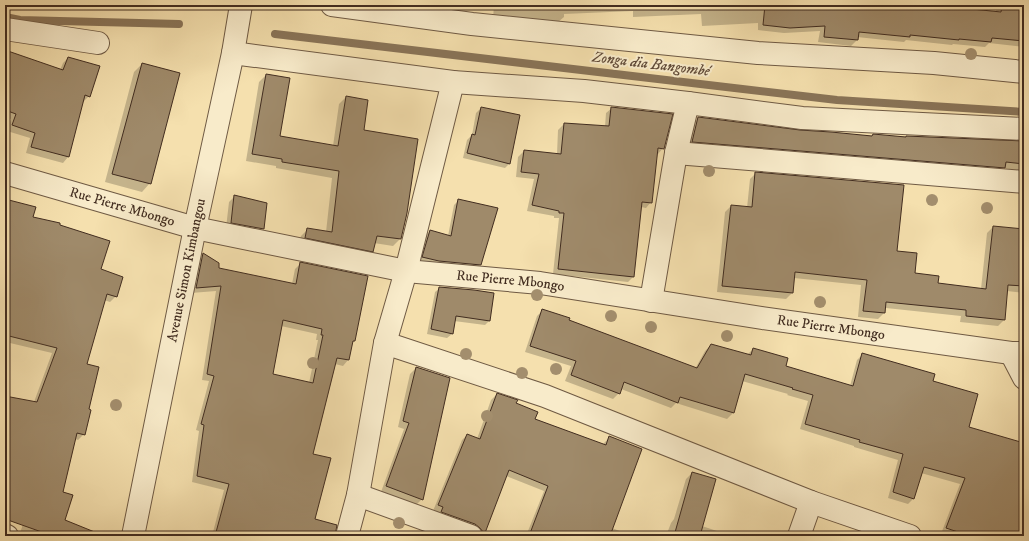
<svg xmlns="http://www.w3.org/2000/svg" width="1029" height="541" viewBox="0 0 1029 541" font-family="'IM FELL DW Pica',serif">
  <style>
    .shadow { fill: #0003; fill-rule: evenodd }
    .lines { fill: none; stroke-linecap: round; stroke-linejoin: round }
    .stream { stroke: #897458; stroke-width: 8 }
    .building { fill: #9f8a6a; stroke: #422d20; fill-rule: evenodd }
    .minor-casing { stroke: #6f5a44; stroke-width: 24 }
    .tertiary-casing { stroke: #6f5a44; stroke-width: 24 }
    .minor { stroke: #f8ebca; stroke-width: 22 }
    .tertiary { stroke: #f8ebca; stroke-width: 22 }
    .tree { fill: #a38e6d }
    .labels { text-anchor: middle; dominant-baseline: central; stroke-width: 4; stroke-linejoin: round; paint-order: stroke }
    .street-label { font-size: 14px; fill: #422d20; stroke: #f8ebca }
    .water-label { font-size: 15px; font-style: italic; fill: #604a38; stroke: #f8ebca }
  </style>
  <rect width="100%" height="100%" fill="#f5e0ae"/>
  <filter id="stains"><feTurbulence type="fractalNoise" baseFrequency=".005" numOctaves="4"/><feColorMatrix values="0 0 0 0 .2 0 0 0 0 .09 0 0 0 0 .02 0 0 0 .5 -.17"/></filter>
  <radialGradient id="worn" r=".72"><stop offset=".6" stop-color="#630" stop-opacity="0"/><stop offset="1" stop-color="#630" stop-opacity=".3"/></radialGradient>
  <!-- shadow -->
  <path class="shadow" d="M494 5H961V9L996 13 997 5H1024V47L989 43 985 47 953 44 952 45 906 40 904 42 857 37V40L851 46 818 42 820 31 784 33 758 30V23L702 26 701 14 633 17V11L564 14V17L558 22 493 19Z
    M5 51 60 70 63 63 68 58 89 96 83 102V101L68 157 63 163 26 153 30 138 7 131 11 119 5 117Z
    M142 64 150 183 142 192 105 182 134 72Z
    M266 75 279 137 333 146 339 104 346 97 407 213 400 239 393 246 374 243 373 251 366 258 299 244 301 236 308 229 326 232 332 178 276 168V166L246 161 259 82Z
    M481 108 509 164 505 168 463 158 467 140 472 135 476 113Z
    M612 108 663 148 658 154H656L651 202 646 208 641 207 633 277 628 282 553 274 559 218H554V216L527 211 534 179 516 177 518 157 524 151 557 154 558 130 564 124 605 127 606 113Z
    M698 118 800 131 871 137 873 135 905 138 906 137 1024 142V171L1003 168 998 173 686 147 692 124Z
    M756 173 896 252 914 274 937 284 981 289 987 233 993 227 1024 230V293L1007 291 1004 320 998 326 960 322 961 316 886 308H885L884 313 878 319 858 317 861 285 794 278 792 293 786 299 717 292 725 212 731 206 747 208 750 179Z
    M235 196 263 229 257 235 226 228 229 202Z
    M5 200 32 218 100 270 116 296 110 302 104 300 85 364 87 410 84 434 78 440 75 439 62 492 64 521 63 536H19L28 509 5 504V397L34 402 52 353 10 343 5 370Z
    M458 201 480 265 476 269 435 265 419 261 426 235 430 231 448 236 454 205Z
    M203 254 218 269 292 284 295 269 301 263 354 341 352 343 348 360 343 366 335 364 312 455 314 520 315 536H212L224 490 192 482 199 431 196 430 209 381 202 380 216 291 191 293 197 260ZM281 326 317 334 316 340H318L309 383 272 375Z
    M440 288 490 320 485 325 454 321 452 334 447 338 427 334 435 292Z
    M543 310 695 369 705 351 711 345 747 355 753 349 785 367 850 386 857 360 863 354 932 382 967 428 1024 444V536H948L941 534 960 484 921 473 914 498 908 504 888 498 898 460 854 447V446L800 429 808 401 787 395 788 394 742 381 733 413 727 419 676 403 671 408 621 389 619 393 613 399 565 381 571 366 525 352 537 316Z
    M416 368 422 499 416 505 381 492 404 429 398 427 410 374Z
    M497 394 515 404 534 419 603 445 604 443 610 437 612 528 632 536H526L544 491 506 476 484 532 480 536 433 511 462 440 467 435 477 439 491 400Z
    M692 473 702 526 732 536H666L671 523 674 519 686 479Z
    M185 531 201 536H180Z
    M853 531 868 536H847Z"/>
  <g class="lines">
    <!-- stream -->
    <path class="stream" d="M5 17 20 20 179 24
      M275 34 837 100 1024 112"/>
  </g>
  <!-- building -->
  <path class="building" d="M765 5H962V8L1001 12 1002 5H1024V41L992 38 991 42 959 39V40L910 35V37L859 32 858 40 824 37 825 26 790 28 763 25Z
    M5 50 63 70 68 57 100 66 90 97 85 95 69 157 31 147 35 133 12 125 16 114 5 110Z
    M142 63 180 73 151 184 112 174Z
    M266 74 290 78 280 136 338 146 346 96 368 100 364 130 418 139 407 213 401 239 377 236 373 252 305 238 307 228 332 232 339 171 282 162V159L252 154Z
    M481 107 520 115 510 164 467 153 472 134 475 135Z
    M611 107 673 114 664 149 658 148 652 203 642 202 634 277 558 269 564 213H559V211L532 205 539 174 521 172 524 150 561 154 564 123 609 126Z
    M698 117 800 130 831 132 872 136 873 134 906 137V136L1024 141V164L1006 162 1005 168 692 142Z
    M755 172 904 185 897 251 917 253 915 273 939 276 938 283 986 289 993 226 1024 229V286L1008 285 1005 320 966 316V310L886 302 885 313 863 311 867 280 795 272 793 293 722 286 731 205 752 207Z
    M234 195 267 203 264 229 231 223Z
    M5 199 36 207 33 217 60 223V225L110 241 101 269 123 277 117 297 107 294 87 364 99 367 89 409 91 410 85 435 77 433 63 492 73 495 65 520 102 535V536H53L5 519V396L37 402 57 348 5 335Z
    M458 199 498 208 481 265 439 261 422 257 430 230 451 236Z
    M203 253 219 263V268L296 284 300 262 368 276 355 341H353L349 360 337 358 313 454 331 458 315 519 337 525 335 536H215L229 484 197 476 204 425 201 424 214 376 207 374 221 286 196 288ZM283 320 322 329 321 335H323L313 383 273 374Z
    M439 287 474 290 494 293 490 321 456 316 453 334 431 329Z
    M542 309 570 318 569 320 697 368 711 344 751 355 753 348 788 358 786 366 853 386 862 353 935 374 933 381 978 394 969 427 1024 443V536H970L946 528 965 478 924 467 914 499 893 492 903 454 859 442 860 440 805 424 813 395 792 389 793 388 745 374 734 413 680 397 678 403 624 382 620 394 571 375 576 361 530 346Z
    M416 367 450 378 423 500 386 486 409 423 403 421Z
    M497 393 518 400 516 403 538 412 535 419 606 445 609 436 642 449 610 536H529L548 486 509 470 485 533 483 532 480 528 475 524 441 512 443 507 438 505 467 434 480 439Z
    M692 472 716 479 700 536H674Z"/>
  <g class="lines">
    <defs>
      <g id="minor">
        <path d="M332 5 472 24 758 53 934 63 1024 72"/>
        <path d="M5 29 98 43"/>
        <path d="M233 53 453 82 584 91 688 103 802 118 1024 129"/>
        <path d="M676 153 1024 182"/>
        <path id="s1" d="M5 173 195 228 406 271 540 283 762 318 1011 353H1024"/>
        <path d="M651 301 676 153 688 103"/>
        <path d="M385 343 545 396 811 502 910 536"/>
        <path d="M1011 353 1024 378"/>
        <path d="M358 495 471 536"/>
        <path d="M5 535 7 536"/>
        <path d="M347 536 358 495 385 343 406 271 453 82"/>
        <path d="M799 536 811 502"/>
      </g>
      <g id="tertiary">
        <path id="s2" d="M133 536 195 228 233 53 241 5"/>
      </g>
    </defs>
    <!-- minor casing -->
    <use href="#minor" class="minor-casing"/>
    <!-- tertiary casing -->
    <use href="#tertiary" class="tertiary-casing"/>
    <!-- minor -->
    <use href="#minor" class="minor"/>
    <!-- tertiary -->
    <use href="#tertiary" class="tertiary"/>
  </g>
  <!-- trees -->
  <g class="tree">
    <circle cx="971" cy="54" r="6"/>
    <circle cx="709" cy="171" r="6"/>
    <circle cx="932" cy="200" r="6"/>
    <circle cx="987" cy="208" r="6"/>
    <circle cx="537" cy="295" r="6"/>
    <circle cx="820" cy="302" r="6"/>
    <circle cx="611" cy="316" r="6"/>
    <circle cx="651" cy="327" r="6"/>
    <circle cx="727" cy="336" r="6"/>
    <circle cx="466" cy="354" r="6"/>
    <circle cx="313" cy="363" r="6"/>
    <circle cx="556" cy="369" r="6"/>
    <circle cx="522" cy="373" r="6"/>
    <circle cx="116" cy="405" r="6"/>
    <circle cx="487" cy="416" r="6"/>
    <circle cx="399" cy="523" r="6"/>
  </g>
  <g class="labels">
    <!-- street labels -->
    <g class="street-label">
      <text stroke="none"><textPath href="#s1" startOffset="122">Rue Pierre Mbongo</textPath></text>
      <text stroke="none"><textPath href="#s2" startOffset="271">Avenue Simon Kimbangou</textPath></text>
      <text stroke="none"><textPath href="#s1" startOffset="518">Rue Pierre Mbongo</textPath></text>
      <text stroke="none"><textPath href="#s1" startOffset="842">Rue Pierre Mbongo</textPath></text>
    </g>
    <!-- water labels -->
    <g class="water-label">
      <text transform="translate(651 64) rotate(7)">Zonga dia Bangombé</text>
    </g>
  </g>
  <!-- margin -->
  <rect width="1029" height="541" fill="none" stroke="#f5e0ae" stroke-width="20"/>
  <rect x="6" y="6" width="1017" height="529" fill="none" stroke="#422d20" stroke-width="2"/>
  <rect x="10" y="10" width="1009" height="521" fill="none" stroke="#422d20"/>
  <rect width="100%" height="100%" filter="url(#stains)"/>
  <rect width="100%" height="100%" fill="url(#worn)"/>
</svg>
